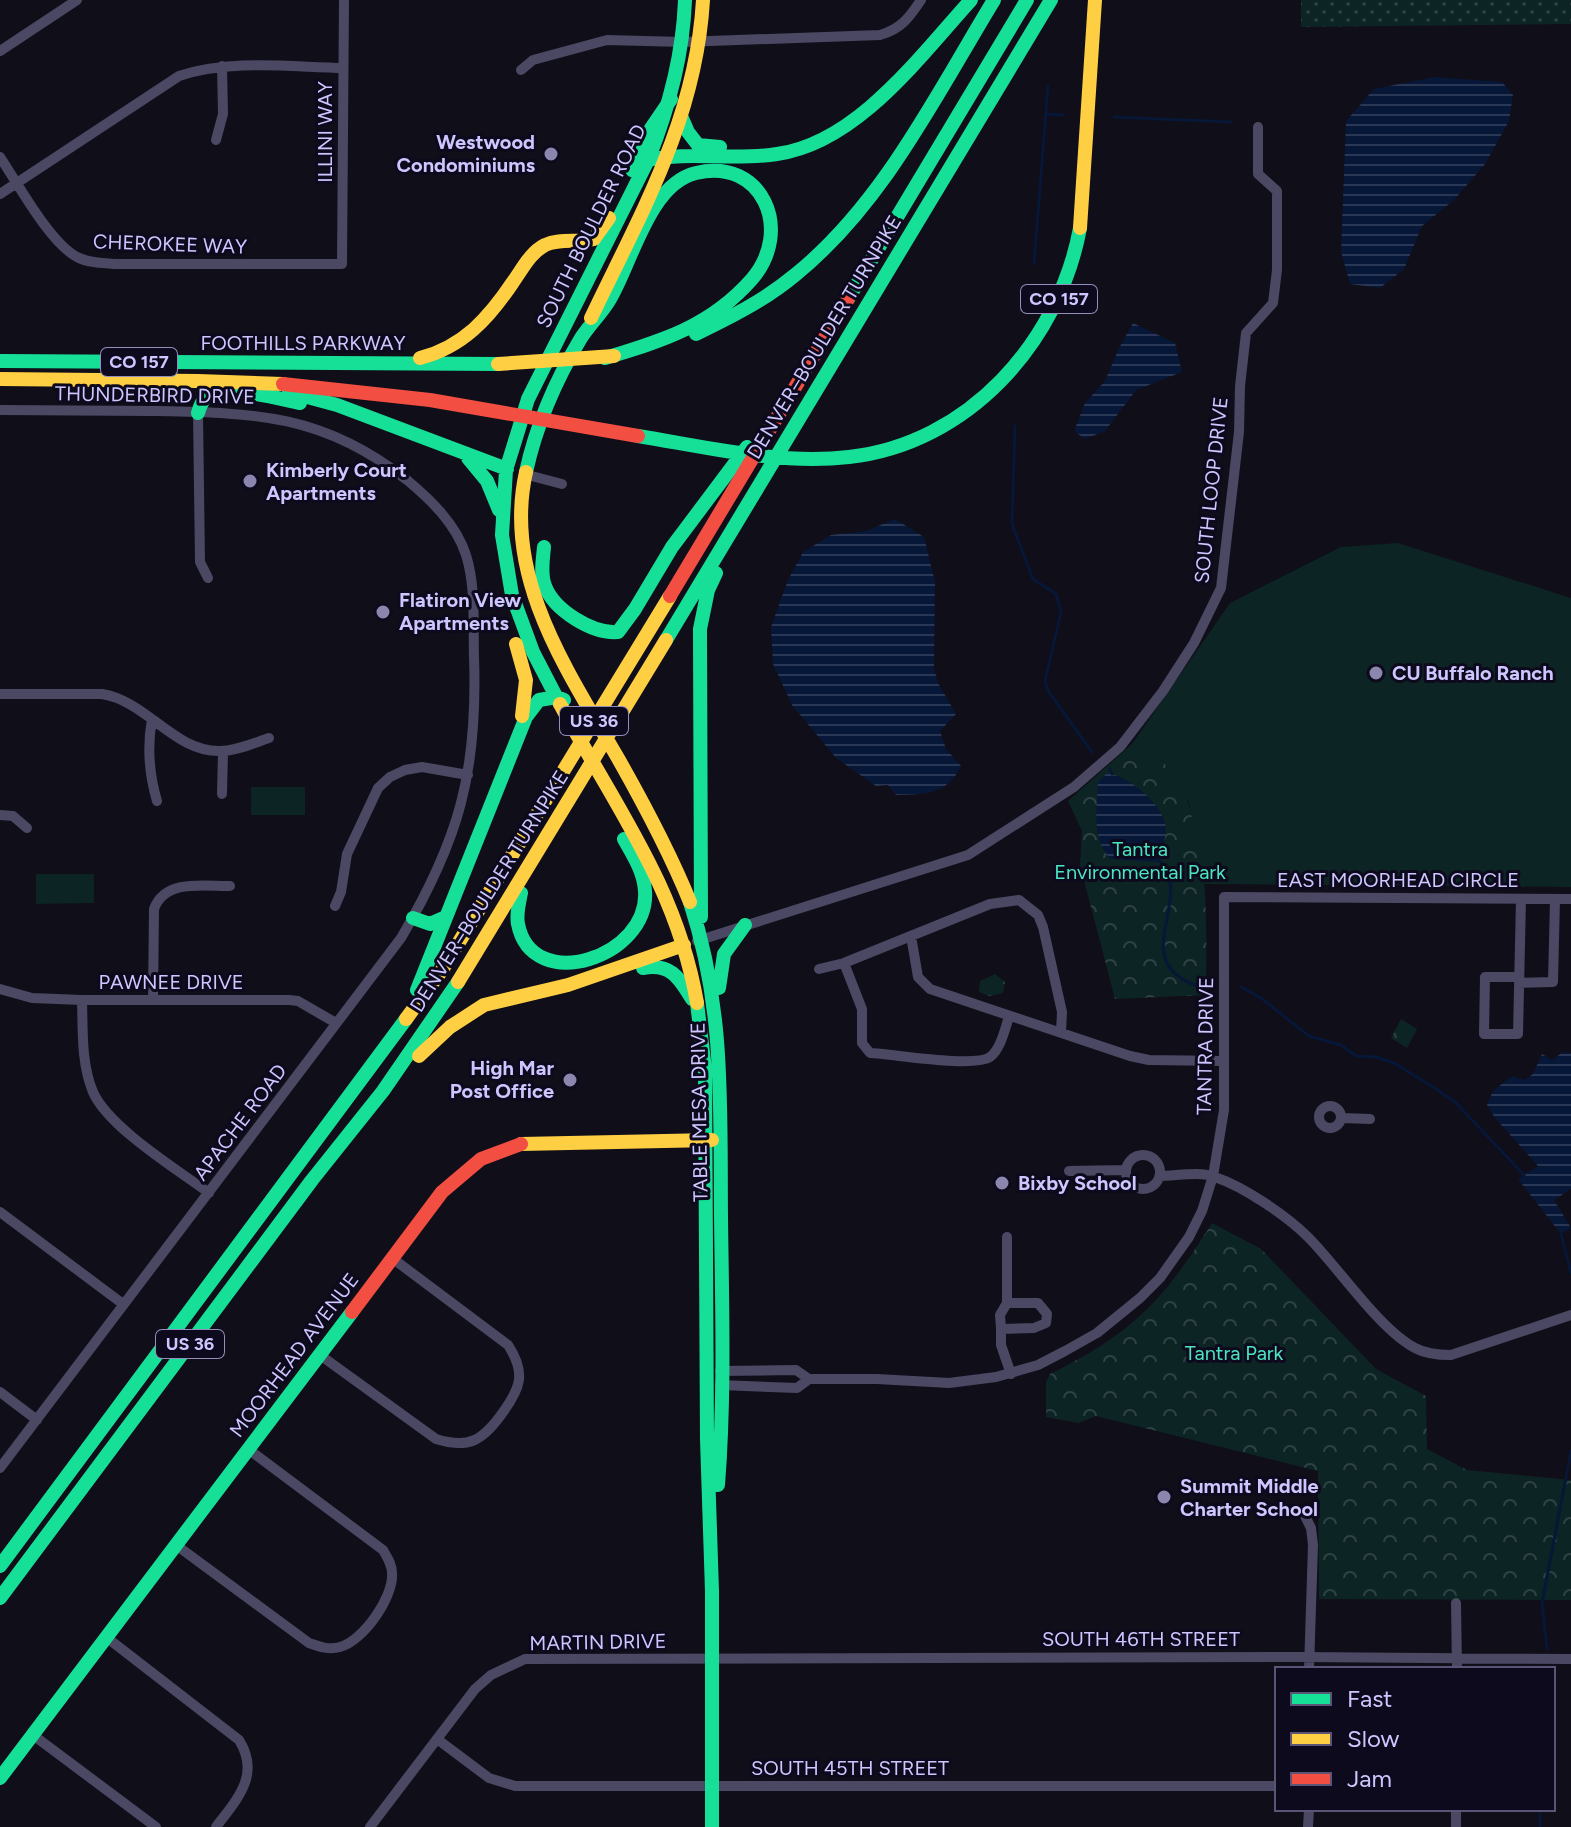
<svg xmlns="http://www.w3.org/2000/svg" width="1571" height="1827" viewBox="0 0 1571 1827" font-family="Figtree,sans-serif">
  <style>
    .grass { fill: url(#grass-dots) }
    .park { fill: url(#park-crowns) }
    .garden { fill: #0d2424 }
    .water { fill: url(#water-rules) }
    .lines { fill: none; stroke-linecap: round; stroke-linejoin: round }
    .stream { stroke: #061737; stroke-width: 3 }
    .street { stroke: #4a4862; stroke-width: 10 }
    .fast { stroke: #16e098; stroke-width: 14 }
    .slow { stroke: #ffcf43; stroke-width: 14 }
    .jam { stroke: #f24e42; stroke-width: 14 }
    .poi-dot { fill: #8b86ae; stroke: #0d0a1d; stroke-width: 3 }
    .labels { text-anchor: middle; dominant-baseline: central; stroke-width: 6; stroke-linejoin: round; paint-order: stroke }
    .shield { fill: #0d0a1d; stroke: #938ebb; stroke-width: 2 }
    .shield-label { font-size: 18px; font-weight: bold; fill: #cdc6ff }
    .street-label { font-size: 20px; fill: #cdc6ff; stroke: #0d0a1d }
    .poi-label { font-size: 20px; font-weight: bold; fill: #cdc6ff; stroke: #0d0a1d; text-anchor: start }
    .park-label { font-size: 20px; fill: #4be6c1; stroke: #0d0a1d }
  </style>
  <defs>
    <pattern id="grass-dots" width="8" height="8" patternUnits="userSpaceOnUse" patternTransform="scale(2)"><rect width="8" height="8" fill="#0d2424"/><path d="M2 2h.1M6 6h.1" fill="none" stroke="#2f4245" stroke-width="1.8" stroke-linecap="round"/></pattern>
    <pattern id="park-crowns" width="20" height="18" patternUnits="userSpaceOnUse" patternTransform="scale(2)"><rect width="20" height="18" fill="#0d2424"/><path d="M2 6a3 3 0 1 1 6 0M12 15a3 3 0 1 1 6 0" fill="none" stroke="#2f4245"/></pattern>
    <pattern id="water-rules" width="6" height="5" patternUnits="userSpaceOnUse" patternTransform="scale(2)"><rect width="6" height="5" fill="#061737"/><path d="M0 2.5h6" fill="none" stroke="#293755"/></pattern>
  </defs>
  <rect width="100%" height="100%" fill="#100e19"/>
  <!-- grass -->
  <path class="grass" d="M1301 0H1571V24L1301 27Z"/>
  <!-- park -->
  <path class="park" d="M1132 744C1142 749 1157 754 1164 762 1213 817 1206 926 1206 995L1115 999 1080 865 1082 831 1068 801Z
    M995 974 1005 982 1003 993 989 996 979 992 980 981Z
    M1401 1019 1417 1029 1407 1048 1391 1038Z
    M1212 1223 1261 1249 1376 1369 1426 1396 1427 1449 1467 1470 1571 1480V1600L1319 1599 1318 1471 1096 1416 1079 1423 1046 1417V1382L1050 1374C1133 1333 1163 1301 1212 1223Z"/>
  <!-- garden -->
  <path class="garden" d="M1398 543 1571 598V887L1205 884 1189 803 1163 761 1132 744 1230 603 1341 547Z
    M251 787H305V815H251Z
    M36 874H94V903L36 904Z"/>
  <!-- water -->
  <path class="water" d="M1434 77 1502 82 1513 95 1509 121 1485 164 1454 200 1422 226 1404 269 1380 288 1350 284 1341 252 1346 121 1374 89Z
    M1133 323 1175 343 1182 372 1136 390 1105 431 1085 439 1074 431 1085 403 1105 381 1119 348Z
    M895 519 924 537 935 582 934 668 938 683 956 714 940 731 946 749 961 766C947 795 925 794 896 795L888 785 876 786 836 758 792 705 773 664 771 627 788 580 803 552 831 535 866 531Z
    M1107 773C1131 778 1154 798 1164 819 1167 826 1165 837 1164 844 1163 852 1163 856 1158 862L1110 859C1091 836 1097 811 1098 782Z
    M1563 1052 1571 1053V1189L1554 1200 1571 1228 1561 1234 1518 1179 1538 1166 1495 1118 1487 1105 1493 1091 1512 1076 1524 1080 1533 1074 1542 1054 1552 1060Z"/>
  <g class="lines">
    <!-- stream -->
    <path class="stream" d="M1047 114 1064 115
      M1114 117 1231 122
      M1034 264 1048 86
      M1015 426 1012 524 1033 579 1056 594 1061 612 1045 681 1048 691 1092 752
      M1110 769 1112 774
      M1159 860C1198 901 1119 966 1207 989
      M1241 987 1261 998 1309 1036 1341 1045 1356 1056 1376 1057 1394 1063 1438 1090 1456 1103 1524 1175
      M1561 1234 1571 1273
      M1547 1649 1542 1603 1571 1451
      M1540 1827V1809"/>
    <!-- street -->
    <path class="street" d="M0 51 77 0
      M521 70 533 60 607 40 683 42 880 35C901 29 909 18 921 0
      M216 140 223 114 222 66
      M0 157C18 184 50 243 77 257 88 263 102 263 114 264H342L344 0
      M0 194 179 76C231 59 289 67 343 68
      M0 410C50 410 101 411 151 411 254 413 322 413 407 480 431 500 456 524 466 555 476 587 473 624 474 657 478 772 459 840 401 938L0 1468
      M198 413 200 562 208 578
      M524 474 562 484
      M0 694H102C147 701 174 752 220 751 236 751 254 743 269 738
      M152 719C147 747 149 774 157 801
      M222 794 223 752
      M0 815 13 816 27 828
      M335 906 341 892 347 854 378 788 390 777 405 770 422 767 468 775
      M911 936 918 977 930 989 1130 1056 1149 1060 1224 1061
      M697 941 968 855 1074 787 1120 747 1163 691 1194 643 1221 588 1239 432 1240 386 1246 333 1273 303 1277 270V191L1258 174V127
      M844 963 862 1009V1043L870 1053C894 1054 974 1068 990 1057 1001 1049 1005 1028 1009 1017
      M819 969 844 963 990 904 1019 900 1038 915 1043 927 1062 1012 1061 1032
      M1519 977H1485L1484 1034H1518L1521 899
      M1519 983 1553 982 1555 899
      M0 989 32 998 82 1000H289L298 1001 336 1023
      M82 1000C83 1031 81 1063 93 1092 108 1127 178 1170 209 1193
      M153 1000 154 909C165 879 203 886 230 886
      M1319 1117a11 11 0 1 1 22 0a11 11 0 1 1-22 0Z
      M1342 1118 1370 1119
      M1126 1172a17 17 0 1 1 34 0a17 17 0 1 1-34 0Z
      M1069 1171 1125 1170
      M1160 1176C1176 1176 1200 1171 1215 1177 1244 1187 1286 1215 1308 1237 1338 1267 1380 1330 1415 1348 1426 1354 1438 1355 1451 1355L1571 1315
      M0 1212 123 1304
      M1007 1237V1303H1038L1047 1314 1046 1323 1034 1328 1001 1329V1345L1011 1374
      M1001 1329 1000 1315 1007 1303
      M320 1355 436 1439C468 1449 482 1441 501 1415 520 1389 527 1374 508 1345L392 1258
      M720 1371 796 1370 809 1379H877L949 1383 996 1377 1038 1365 1065 1351 1097 1333 1140 1298 1160 1278 1189 1237 1202 1211 1213 1176 1224 1110V897L1571 899
      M720 1385 797 1388 809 1379
      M0 1392 37 1420
      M1305 1516 1311 1528 1313 1545 1309 1669
      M176 1545 309 1643C320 1647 329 1650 340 1647 363 1641 394 1597 392 1573 392 1564 387 1557 383 1550L248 1449
      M1456 1603 1457 1669
      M106 1637 239 1740C261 1775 237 1799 216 1827
      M33 1735 156 1827
      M437 1739 489 1778 515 1786H1277
      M370 1827 475 1689 491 1675 525 1659 1300 1657 1571 1659
      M1308 1827 1309 1809
      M1456 1827V1809"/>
    <!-- fast -->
    <path class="fast" d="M681 116 688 132 698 145 720 147
      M648 160C669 108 683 56 685 0
      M632 170 650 130 671 99
      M848 299 1027 0
      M696 334C731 317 765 300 795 275 883 204 936 95 994 0
      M0 361 498 364
      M289 392 337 405 507 469
      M198 413C200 406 202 400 208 396 227 384 279 399 300 403
      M638 436C706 447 779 465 849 457 968 444 1059 342 1080 228
      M468 458 487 481 499 510
      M526 472C536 426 557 378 581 338 590 324 602 313 610 299 632 262 649 184 696 173 762 157 794 230 752 279 711 326 662 341 605 358
      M544 547C543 559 540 574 545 586 554 610 592 634 618 632L635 609 672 547 747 447
      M666 640 1051 0
      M560 704 533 652 512 595 502 535 506 470 528 399 648 160C690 151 734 161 777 154 857 143 920 56 971 0
      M521 893C519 903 516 914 518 924 532 996 650 957 645 891 644 872 633 855 624 839
      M690 902C725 1009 720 1106 721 1216 722 1306 725 1395 718 1485
      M701 917 700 629 708 590 716 573
      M413 918 430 924 446 917
      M643 968C670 963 679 977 692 999
      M719 988 724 954 745 925
      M417 990 526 717 539 700 557 697 564 700
      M697 1003 705 1069 707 1439 712 1591V1827
      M0 1566 406 1019
      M0 1598 312 1180 383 1091 458 982
      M0 1778 352 1312"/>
    <!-- slow -->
    <path class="slow" d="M1080 228 1095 0
      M591 318C641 213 696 119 703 0
      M420 358C463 347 489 318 513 282 523 268 530 253 545 245 560 238 578 243 594 239L609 218
      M498 364 614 356
      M0 379 198 381 283 384
      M526 472C502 578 569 673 619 760 645 806 670 853 690 902
      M516 644 526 680 522 716
      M560 704C614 805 677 886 697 1003
      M458 982 666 640
      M406 1019 442 970 670 596
      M419 1056 450 1027 484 1005 568 985 684 945
      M521 1144 712 1140"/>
    <!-- jam -->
    <path class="jam" d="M283 384 430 400 638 436
      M670 596 848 299
      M352 1312 442 1192 481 1159 521 1144"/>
  </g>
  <!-- markers -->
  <g class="poi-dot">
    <circle cx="551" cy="154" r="8"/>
    <circle cx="250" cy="481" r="8"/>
    <circle cx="383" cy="612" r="8"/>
    <circle cx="1376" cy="673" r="8"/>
    <circle cx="570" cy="1080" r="8"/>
    <circle cx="1002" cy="1183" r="8"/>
    <circle cx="1164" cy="1497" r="8"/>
  </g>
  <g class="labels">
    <!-- shield labels -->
    <g class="shield">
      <rect x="1021" y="285" width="76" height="28" rx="6"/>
      <rect x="101" y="348" width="76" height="28" rx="6"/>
      <rect x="560" y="707" width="68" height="28" rx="6"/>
      <rect x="156" y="1330" width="68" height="28" rx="6"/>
    </g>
    <g class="shield-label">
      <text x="1059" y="299">CO 157</text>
      <text x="139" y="362">CO 157</text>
      <text x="594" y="721">US 36</text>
      <text x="190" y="1344">US 36</text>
    </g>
    <!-- street labels -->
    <g class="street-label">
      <text transform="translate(325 132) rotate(-90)">ILLINI WAY</text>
      <text transform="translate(591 226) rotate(-64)">SOUTH BOULDER ROAD</text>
      <text transform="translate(170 244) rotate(2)">CHEROKEE WAY</text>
      <text transform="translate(824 337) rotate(-59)">DENVER–BOULDER TURNPIKE</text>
      <text x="303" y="343">FOOTHILLS PARKWAY</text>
      <text transform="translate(155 395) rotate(1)">THUNDERBIRD DRIVE</text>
      <text transform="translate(1211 490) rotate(-84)">SOUTH LOOP DRIVE</text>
      <text x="1398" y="880">EAST MOORHEAD CIRCLE</text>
      <text transform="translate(489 891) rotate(-58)">DENVER–BOULDER TURNPIKE</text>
      <text x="171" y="982">PAWNEE DRIVE</text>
      <text transform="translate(1205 1046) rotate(-89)">TANTRA DRIVE</text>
      <text transform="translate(699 1112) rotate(-91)">TABLE MESA DRIVE</text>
      <text transform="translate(240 1122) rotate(-53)">APACHE ROAD</text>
      <text transform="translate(294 1355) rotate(-53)">MOORHEAD AVENUE</text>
      <text x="1141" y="1639">SOUTH 46TH STREET</text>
      <text transform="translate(598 1642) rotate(-1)">MARTIN DRIVE</text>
      <text x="850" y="1768">SOUTH 45TH STREET</text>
    </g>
    <!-- poi labels -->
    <g class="poi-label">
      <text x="535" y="142" text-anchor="end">Westwood<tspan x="535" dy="23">Condominiums</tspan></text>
      <text x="266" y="470">Kimberly Court<tspan x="266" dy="23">Apartments</tspan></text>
      <text x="399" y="600">Flatiron View<tspan x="399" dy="23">Apartments</tspan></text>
      <text x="1392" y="673">CU Buffalo Ranch</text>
      <text x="554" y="1068" text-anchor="end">High Mar<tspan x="554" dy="23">Post Office</tspan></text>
      <text x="1018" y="1183">Bixby School</text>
      <text x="1180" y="1486">Summit Middle<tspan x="1180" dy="23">Charter School</tspan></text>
    </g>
    <!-- park labels -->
    <g class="park-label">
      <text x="1140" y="849">Tantra<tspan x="1140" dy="23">Environmental Park</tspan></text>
      <text x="1234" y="1353">Tantra Park</text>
    </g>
  </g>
  <!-- legend -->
  <rect x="1275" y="1667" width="280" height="144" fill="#0d0a1d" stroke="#5a5577" stroke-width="2"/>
  <rect x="1291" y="1693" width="40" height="12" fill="#16e098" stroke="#5a5577" stroke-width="2"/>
  <text x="1347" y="1707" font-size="24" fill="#cdc6ff">Fast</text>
  <rect x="1291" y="1733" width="40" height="12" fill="#ffcf43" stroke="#5a5577" stroke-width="2"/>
  <text x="1347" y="1747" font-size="24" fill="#cdc6ff">Slow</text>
  <rect x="1291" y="1773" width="40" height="12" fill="#f24e42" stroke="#5a5577" stroke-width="2"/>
  <text x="1347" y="1787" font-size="24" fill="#cdc6ff">Jam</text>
</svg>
